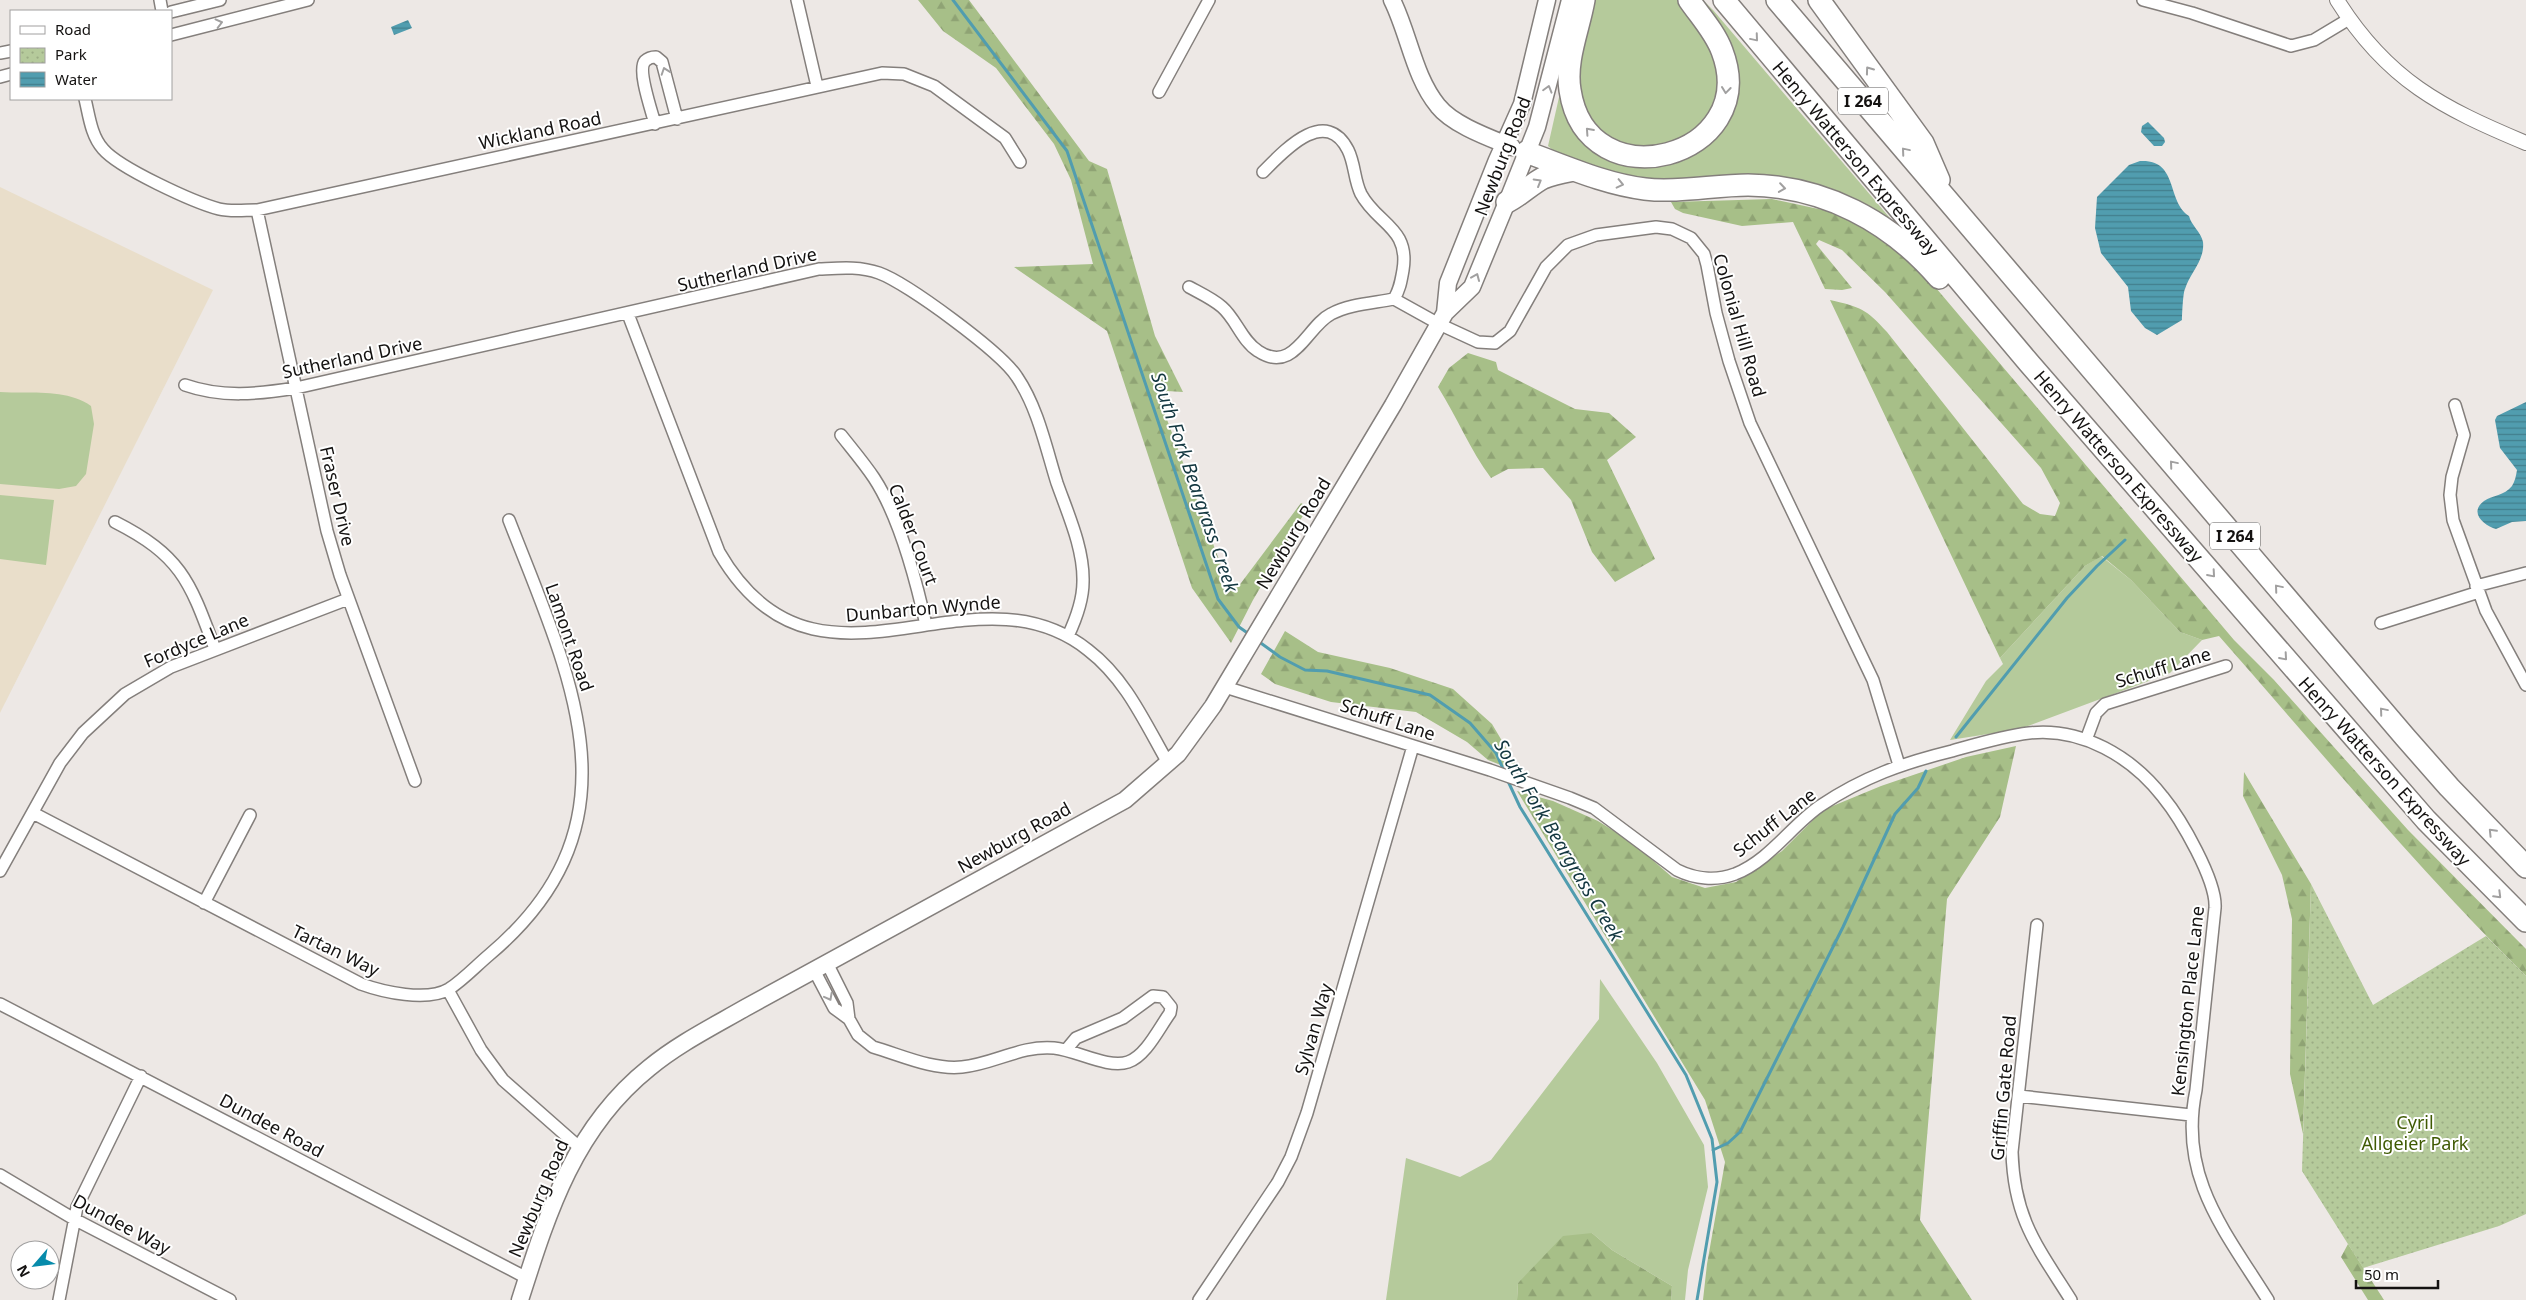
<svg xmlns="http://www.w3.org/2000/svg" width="2526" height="1300" viewBox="0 0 2526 1300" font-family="'Noto Sans',sans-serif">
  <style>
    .education { fill: #e9deca }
    .grass { fill: #b5ca9b }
    .forest { fill: url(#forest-firs) }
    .park { fill: url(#park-dots) }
    .water { fill: url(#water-rules) }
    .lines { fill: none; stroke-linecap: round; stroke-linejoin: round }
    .stream { stroke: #519daf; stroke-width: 3 }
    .minor-casing { stroke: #847f7c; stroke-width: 14 }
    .tertiary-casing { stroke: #847f7c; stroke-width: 16 }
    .secondary-casing { stroke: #847f7c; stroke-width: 19 }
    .motorway-casing { stroke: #847f7c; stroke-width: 24 }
    .minor { stroke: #fff; stroke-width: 11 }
    .tertiary { stroke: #fff; stroke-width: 14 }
    .secondary { stroke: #fff; stroke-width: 16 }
    .motorway { stroke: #fff; stroke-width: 21 }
    .oneway { stroke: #a1a0a0 }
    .labels { text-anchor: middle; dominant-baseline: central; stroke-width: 4; stroke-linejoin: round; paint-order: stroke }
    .shield { fill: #fff; stroke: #5a5958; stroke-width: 1 }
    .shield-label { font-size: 16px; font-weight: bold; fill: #141211 }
    .street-label { font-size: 18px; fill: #141211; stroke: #fff }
    .park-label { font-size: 18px; fill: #3f5a03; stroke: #fff }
    .water-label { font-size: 19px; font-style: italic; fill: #133740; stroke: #fff }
  </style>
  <defs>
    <pattern id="forest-firs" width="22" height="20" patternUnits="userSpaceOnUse" patternTransform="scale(1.25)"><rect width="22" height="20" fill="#a7bf88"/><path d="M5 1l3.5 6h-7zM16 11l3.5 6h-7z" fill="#8fa374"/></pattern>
    <pattern id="park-dots" width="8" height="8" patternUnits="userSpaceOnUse" patternTransform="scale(1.25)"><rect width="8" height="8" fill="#b5ca9b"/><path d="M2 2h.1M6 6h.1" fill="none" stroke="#9bac84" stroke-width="1.8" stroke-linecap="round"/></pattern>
    <pattern id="water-rules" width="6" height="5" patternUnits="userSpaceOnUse" patternTransform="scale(1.25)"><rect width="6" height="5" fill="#519daf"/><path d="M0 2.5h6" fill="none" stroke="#427f8d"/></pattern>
  </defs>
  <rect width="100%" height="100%" fill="#ede8e5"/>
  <!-- education -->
  <path class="education" d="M0 187 213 290 0 713Z"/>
  <!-- grass -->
  <path class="grass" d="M1591 0H1678L1709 40 1721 79 1707 120 1677 145 1626 147 1596 128 1579 99V56Z
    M1696 0H1703L1713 10 1895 224 1855 203 1653 180 1610 173 1554 151 1548 146 1562 84 1565 98 1642 164 1729 108Z
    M0 392C29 394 66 388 91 406L94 424 86 474 76 486 59 489 0 484Z
    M0 495 54 500 46 565 0 559Z
    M2101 556 2131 580 2180 632 2202 640 2170 673 2020 729 1950 740 1986 681 2003 664 2000 658 2085 566Z
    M1600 979 1657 1063 1704 1145 1708 1187 1688 1270 1685 1300H1671L1672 1286 1612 1250 1592 1233 1518 1283 1517 1300H1386L1406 1158 1460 1177 1491 1160 1599 1019Z"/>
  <!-- forest -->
  <path class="forest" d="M918 0H969L1089 161 1107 169 1155 336 1183 392 1167 391 1162 406 1228 584 1238 587 1301 503 1308 507 1253 600 1231 643 1192 588 1107 331 1014 267 1093 264 1071 180 1054 144 996 68 943 31Z
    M1772 199 1837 213 1886 240 1914 262 2234 640 2274 680 2408 830 2526 949V976C2418 869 2320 751 2219 636L2202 640 2180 632 2131 580 2102 556 2085 566 2000 658 1830 300C1861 307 1866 309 1887 332L2023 504 2040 514 2055 516 2060 503 2041 468 1885 292 1842 250 1819 240 1816 244 1852 288 1842 290 1825 289 1793 222 1742 226 1683 213 1675 209 1671 202Z
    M1468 353 1496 362 1498 370 1575 409 1609 413 1636 437 1607 460 1655 559 1615 582 1592 552 1571 500 1543 468 1508 469 1491 478C1470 450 1457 417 1438 387L1449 368Z
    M1285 631 1318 652 1390 668 1453 689 1492 724 1521 773 1488 760 1467 742 1416 712 1331 702 1275 684 1261 674Z
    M2016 746 2000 817 1947 899 1920 1220 1972 1300H1703L1707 1264 1725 1162 1705 1100 1517 791 1553 801 1598 821 1633 843 1672 877 1705 888 1736 882 1782 851 1823 810 1881 786 1966 757Z
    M2244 772 2311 884 2303 1134 2290 1074 2292 919 2282 875 2243 796Z
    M1592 1233 1612 1250 1672 1286 1671 1300H1517L1518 1283 1563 1236Z
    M2348 1244 2384 1300H2368L2341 1257Z"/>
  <!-- park -->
  <path class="park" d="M2311 884 2373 1005 2486 936 2526 976V1214L2499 1226 2363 1268 2302 1171Z"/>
  <!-- water -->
  <path class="water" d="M408 20 412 28 394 35 391 27Z
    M2148 122 2164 138 2165 142 2162 146H2154L2141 132 2142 126Z
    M2140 161C2179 159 2166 201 2189 216 2191 225 2201 232 2203 242 2205 260 2190 273 2185 289 2183 292 2182 316 2182 320L2157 335 2145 328 2131 311 2128 287 2101 253 2095 228 2097 197 2129 165Z
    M2526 402V521L2512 522 2496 529C2485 526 2468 513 2484 501 2493 495 2504 496 2512 486 2515 481 2516 476 2517 470L2500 448 2495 420 2497 416Z"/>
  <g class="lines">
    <!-- stream -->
    <path class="stream" d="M953 0 1067 151 1218 599 1239 627 1249 634
      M1258 641 1280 657 1305 670 1327 671 1430 695 1470 723 1496 753 1504 771
      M1956 737 2067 598 2097 566 2125 540
      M1507 779 1520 807 1686 1075 1712 1139 1717 1182 1697 1300
      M1713 1150 1728 1143 1740 1132 1843 927 1895 814 1918 788 1926 771"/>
    <defs>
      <path id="minor" d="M160 0 162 11
        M797 0 817 86
        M2143 0 2192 13 2291 46 2314 40 2349 19
        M171 12 220 0
        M171 35 308 0
        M0 53 11 51
        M0 77 11 74
        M1159 92 1209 0
        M85 99C89 115 91 136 103 149 119 168 193 202 219 209 231 212 245 210 257 210L882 73 904 74 934 86 1005 138 1020 162
        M655 124C652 112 637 70 645 61 648 58 652 57 656 57L662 62 677 119
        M1263 172C1283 152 1325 105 1348 150 1355 164 1354 180 1361 194 1377 224 1410 228 1403 270 1401 281 1400 289 1394 299
        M257 210 327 531 340 575 415 781
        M1189 287C1200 293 1213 299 1222 307 1236 319 1242 341 1258 351 1294 375 1307 326 1331 314 1349 304 1374 303 1394 299L1439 324 1478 342 1495 343 1510 331 1546 267 1568 245 1596 235 1656 227 1672 229 1691 238 1704 254 1707 265 1716 313 1729 361 1750 423 1873 680 1899 765
        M628 314 719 552C817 722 970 556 1088 650 1126 679 1145 723 1168 763
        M185 385C222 398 258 394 296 388L819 269C840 268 859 266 879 273 907 283 1001 352 1017 377 1038 408 1046 448 1057 483 1068 514 1084 549 1083 582 1083 601 1076 619 1068 636
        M2455 405 2464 435 2452 477 2450 495 2453 520 2486 611 2526 685
        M841 435C852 449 864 463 874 478 899 516 916 580 926 625
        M115 522C182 556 190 582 215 649
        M2476 586 2526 573
        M2381 623 2479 592
        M1225 687 1490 770 1570 798 1594 808 1677 870C1695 879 1716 881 1735 874 1770 860 1791 826 1820 806 1863 777 1903 763 1952 751 1977 744 2003 736 2029 733 2082 727 2132 757 2163 797 2181 819 2217 881 2215 908L2196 1090C2178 1177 2225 1231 2268 1300
        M2086 740 2096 713 2105 704 2226 666
        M33 813 361 984C383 992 427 1002 449 989 463 980 476 966 489 955 646 823 570 677 509 520
        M0 871 60 763 83 733 125 694 171 667 348 599
        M204 903 250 815
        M2037 925 2012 1152C2014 1219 2037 1246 2071 1300
        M827 963 847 1003 849 1019
        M814 970 834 1008 849 1019 858 1035 873 1047C901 1055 932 1070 962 1067 994 1064 1021 1045 1054 1048 1076 1050 1108 1069 1128 1062 1146 1056 1159 1028 1170 1013L1171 1007 1163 997 1153 996 1123 1018 1076 1038 1066 1050
        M448 990 481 1050 503 1080 579 1147
        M0 1004 527 1278
        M2019 1096 2191 1115
        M0 1175 74 1219 230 1300
        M59 1300 77 1207 141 1076
        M1199 1300 1278 1182 1291 1157 1307 1113 1413 746"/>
      <path id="tertiary" d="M2337 0C2387 80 2442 108 2526 143"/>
      <path id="secondary" d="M1392 0C1409 34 1414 77 1438 106 1453 125 1490 138 1512 147
        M1445 313 1448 283 1497 160 1522 104 1547 0
        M520 1300C548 1212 574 1128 649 1068 678 1044 712 1027 745 1008L1125 800 1178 754 1213 706 1393 405 1445 313 1472 287 1507 202 1537 127 1570 0"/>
      <path id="motorway" d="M1584 0C1579 29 1565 60 1570 90 1587 205 1763 158 1722 51 1715 32 1700 16 1689 0
        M1724 0 2029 363 2426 820 2526 921
        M1777 0 2405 737 2449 787 2526 867
        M1819 0 1923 143 1939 180
        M1526 152C1565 166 1604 184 1645 189 1679 193 1714 185 1748 185 1824 186 1890 221 1939 278
        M1507 202C1521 195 1530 185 1543 178 1553 174 1564 172 1574 170"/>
    </defs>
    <!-- minor casing -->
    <use href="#minor" class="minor-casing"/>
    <!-- tertiary casing -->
    <use href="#tertiary" class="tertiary-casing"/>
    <!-- secondary casing -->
    <use href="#secondary" class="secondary-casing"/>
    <!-- motorway casing -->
    <use href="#motorway" class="motorway-casing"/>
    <!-- minor -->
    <use href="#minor" class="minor"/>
    <!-- tertiary -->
    <use href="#tertiary" class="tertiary"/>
    <!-- secondary -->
    <use href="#secondary" class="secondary"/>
    <!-- motorway -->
    <use href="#motorway" class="motorway"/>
  </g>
  <!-- one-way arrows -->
  <defs><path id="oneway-chevron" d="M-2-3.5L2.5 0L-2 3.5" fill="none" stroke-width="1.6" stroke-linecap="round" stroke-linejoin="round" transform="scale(1.25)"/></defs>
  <g class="oneway">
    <use href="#oneway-chevron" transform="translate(219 23) rotate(-14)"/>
    <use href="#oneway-chevron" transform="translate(1755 38) rotate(50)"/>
    <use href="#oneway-chevron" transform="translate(1869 70) rotate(-126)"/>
    <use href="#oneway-chevron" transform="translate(665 71) rotate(-109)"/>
    <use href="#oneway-chevron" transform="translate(1548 89) rotate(-74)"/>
    <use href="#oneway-chevron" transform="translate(1726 90) rotate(97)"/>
    <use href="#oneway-chevron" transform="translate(1589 131) rotate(-132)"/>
    <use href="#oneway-chevron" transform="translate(1905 151) rotate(-130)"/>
    <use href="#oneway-chevron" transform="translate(1538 182) rotate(-30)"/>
    <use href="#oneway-chevron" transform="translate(1620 184) rotate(13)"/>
    <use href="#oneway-chevron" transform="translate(1782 188) rotate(8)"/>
    <use href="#oneway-chevron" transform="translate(1476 277) rotate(-67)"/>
    <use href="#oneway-chevron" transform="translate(2173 464) rotate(-130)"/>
    <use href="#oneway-chevron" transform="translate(2212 574) rotate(49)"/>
    <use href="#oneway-chevron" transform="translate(2278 588) rotate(-130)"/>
    <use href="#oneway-chevron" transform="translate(2284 657) rotate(49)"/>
    <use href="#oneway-chevron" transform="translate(2383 711) rotate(-130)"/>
    <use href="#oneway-chevron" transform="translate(2492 832) rotate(-134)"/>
    <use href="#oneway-chevron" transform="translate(2498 895) rotate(45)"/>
    <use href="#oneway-chevron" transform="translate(829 997) rotate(62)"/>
  </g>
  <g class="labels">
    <!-- shield labels -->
    <g class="shield">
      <rect x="1838" y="87.5" width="50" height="27" rx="4"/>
      <rect x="2210" y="522.5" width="50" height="27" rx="4"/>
    </g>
    <g class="shield-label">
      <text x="1863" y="101">I 264</text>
      <text x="2235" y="536">I 264</text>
    </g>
    <!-- street labels -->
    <g class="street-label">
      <text transform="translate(540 130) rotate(-12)">Wickland Road</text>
      <text transform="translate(1502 156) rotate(-69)">Newburg Road</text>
      <text transform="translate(1856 158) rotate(50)">Henry Watterson Expressway</text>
      <text transform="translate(747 269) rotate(-13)">Sutherland Drive</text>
      <text transform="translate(1740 325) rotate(74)">Colonial Hill Road</text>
      <text transform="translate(352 357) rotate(-12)">Sutherland Drive</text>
      <text transform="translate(2119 466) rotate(49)">Henry Watterson Expressway</text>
      <text transform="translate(338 496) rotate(77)">Fraser Drive</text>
      <text transform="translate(1293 533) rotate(-59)">Newburg Road</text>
      <text transform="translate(914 534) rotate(69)">Calder Court</text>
      <text transform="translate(923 608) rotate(-5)">Dunbarton Wynde</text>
      <text transform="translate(570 637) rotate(71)">Lamont Road</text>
      <text transform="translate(196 640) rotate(-23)">Fordyce Lane</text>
      <text transform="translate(2163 667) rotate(-17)">Schuff Lane</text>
      <text transform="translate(1388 719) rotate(18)">Schuff Lane</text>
      <text transform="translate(2385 771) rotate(48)">Henry Watterson Expressway</text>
      <text transform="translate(1774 822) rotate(-38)">Schuff Lane</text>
      <text transform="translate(1014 837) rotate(-29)">Newburg Road</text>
      <text transform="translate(336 950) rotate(26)">Tartan Way</text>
      <text transform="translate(2187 1001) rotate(-84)">Kensington Place Lane</text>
      <text transform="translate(1313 1029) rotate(-74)">Sylvan Way</text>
      <text transform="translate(2003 1088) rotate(-85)">Griffin Gate Road</text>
      <text transform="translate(272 1125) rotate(28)">Dundee Road</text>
      <text transform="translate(538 1198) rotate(-67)">Newburg Road</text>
      <text transform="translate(122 1224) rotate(28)">Dundee Way</text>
    </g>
    <!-- park labels -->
    <g class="park-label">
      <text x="2415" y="1122">Cyril<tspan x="2415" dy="21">Allgeier Park</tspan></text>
    </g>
    <!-- water labels -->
    <g class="water-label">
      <text transform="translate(1195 482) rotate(71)">South Fork Beargrass Creek</text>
      <text transform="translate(1559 840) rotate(59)">South Fork Beargrass Creek</text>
    </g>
  </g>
  <!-- legend -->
  <rect x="10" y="10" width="162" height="90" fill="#ffffff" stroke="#a1a0a0"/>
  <rect x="20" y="26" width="25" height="8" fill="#ffffff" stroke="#a1a0a0"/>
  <text x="55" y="35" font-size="15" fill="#141211">Road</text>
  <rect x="20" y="48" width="25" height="15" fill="url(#park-dots)" stroke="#a1a0a0"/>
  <text x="55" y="60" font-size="15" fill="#141211">Park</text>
  <rect x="20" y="72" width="25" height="15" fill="url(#water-rules)" stroke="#a1a0a0"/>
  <text x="55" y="85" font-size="15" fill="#141211">Water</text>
  <!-- north arrow -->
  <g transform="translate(35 1265) rotate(242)"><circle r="24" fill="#ffffff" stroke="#a1a0a0"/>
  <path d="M0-4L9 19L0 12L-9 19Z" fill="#078bab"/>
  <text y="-8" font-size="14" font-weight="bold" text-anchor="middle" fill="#141211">N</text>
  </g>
  <!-- scale -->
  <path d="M2356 1280v8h82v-8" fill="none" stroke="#141211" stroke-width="2.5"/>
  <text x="2364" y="1280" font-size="15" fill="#141211" stroke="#ffffff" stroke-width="4" paint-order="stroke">50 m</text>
</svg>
